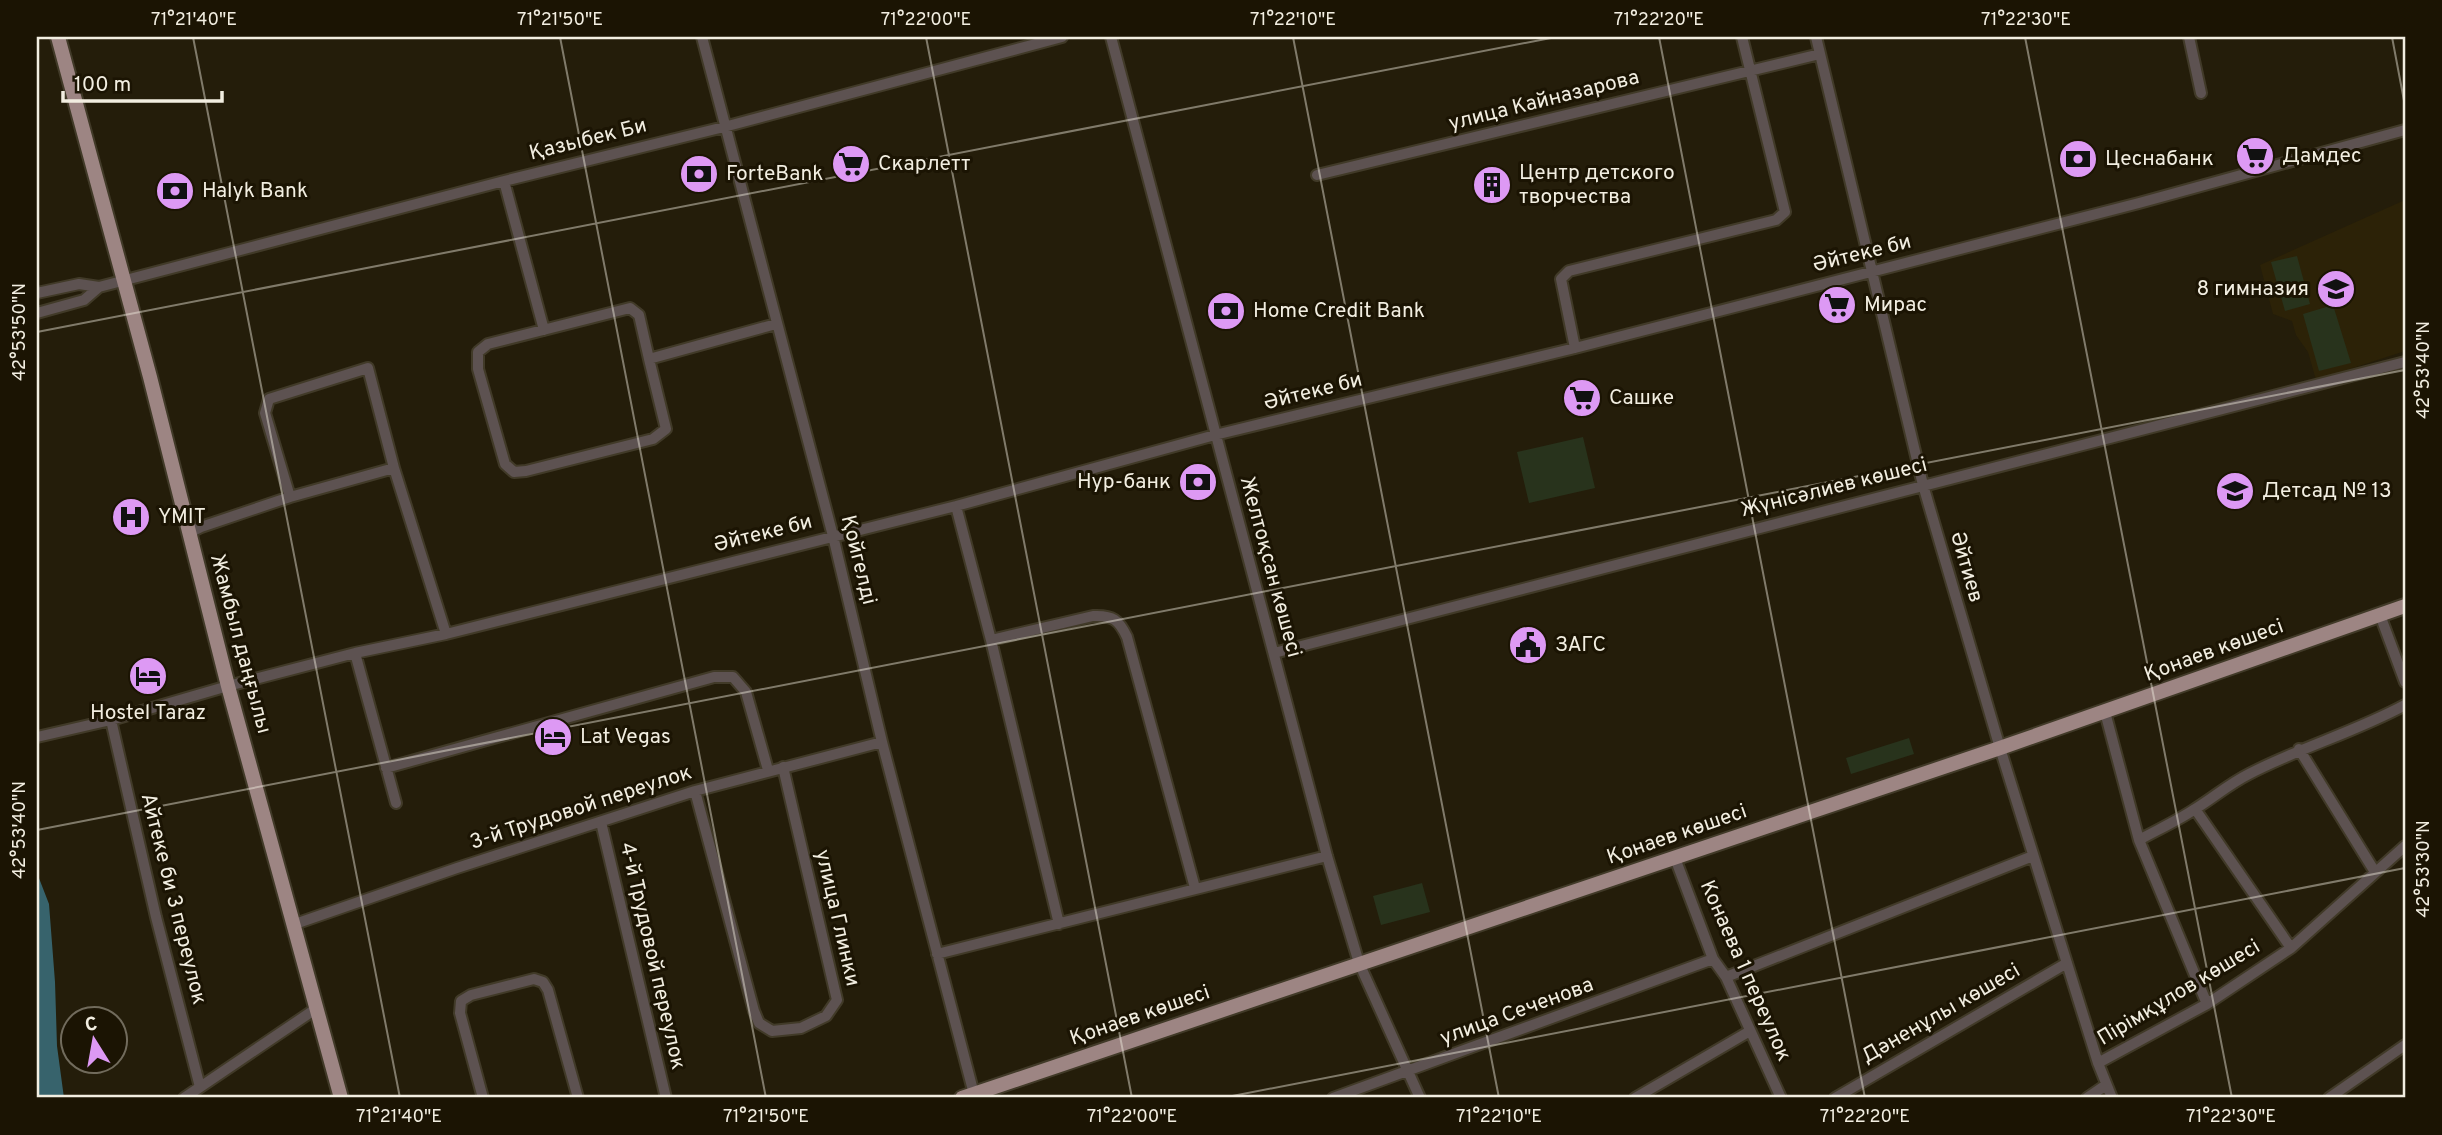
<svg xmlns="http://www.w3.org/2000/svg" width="2442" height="1135" viewBox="0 0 2442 1135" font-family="Overpass,sans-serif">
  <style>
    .built { fill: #2c2207 }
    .green { fill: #28331c }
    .water { fill: #37636c }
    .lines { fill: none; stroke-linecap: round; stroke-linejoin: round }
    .minor-casing { stroke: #413a28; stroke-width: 14 }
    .major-casing { stroke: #413a28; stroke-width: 18 }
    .minor { stroke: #5d5251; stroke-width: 10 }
    .major { stroke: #9d8583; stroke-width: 14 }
    .ticks { fill: none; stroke: #f2eee1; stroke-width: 2; stroke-opacity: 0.45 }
    .labels { text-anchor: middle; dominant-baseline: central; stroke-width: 6; stroke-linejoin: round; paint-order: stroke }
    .street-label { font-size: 21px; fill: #f2eee1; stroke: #1b1403 }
    .poi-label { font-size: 21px; fill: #f2eee1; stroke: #1b1403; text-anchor: start }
    .neatline { fill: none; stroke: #f2eee1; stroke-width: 2.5 }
    .ticks-label { font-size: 18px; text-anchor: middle; fill: #f2eee1 }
  </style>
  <rect width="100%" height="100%" fill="#241d0a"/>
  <!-- built -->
  <path class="built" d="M2405 200V351L2316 380 2308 352 2296 335 2292 321 2273 314 2260 265Z"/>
  <!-- green -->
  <path class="green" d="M2297 256 2310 304 2285 311 2271 262Z
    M2333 305 2351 363 2319 371 2303 314Z
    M1583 437 1595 488 1529 503 1517 452Z
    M1909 738 1914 754 1851 774 1846 758Z
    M1422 883 1430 912 1381 925 1373 896Z"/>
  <!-- water -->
  <path class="water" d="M37 873 49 904 55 982 57 1046 64 1098H45L43 1096 37 1098Z"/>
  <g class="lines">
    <defs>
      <path id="minor" d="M702 37 833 536 882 742 975 1098
        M1111 37 1327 856 1359 963 1420 1098
        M1816 37 1923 485 2000 748 2098 1063 2112 1098
        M2189 37 2201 93
        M1317 175 1820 54
        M504 181 544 330
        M37 293 79 284 99 287 504 181 724 127 1062 37
        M37 313 84 300 99 287
        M1575 348 1561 279 1569 271 1776 220 1785 212 1742 37
        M649 359 666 429 653 439 526 471 514 472 505 464 478 369V352L488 344 630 308 639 315 649 359 776 324
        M290 497 265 413 269 399 368 368 394 468 446 634
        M956 506 991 640 1059 924
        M189 533 201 527 290 497 394 468
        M2380 615 2405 682
        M991 640 1093 616C1113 615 1119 620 1127 637L1195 888
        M355 653 396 803
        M1274 653 2405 362
        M2105 712 2139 840 2207 1004
        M111 720 156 917 200 1087
        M37 737 111 720 228 686 355 653 446 634 956 506 1215 435 1575 348 2139 203 2405 130
        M2299 749 2375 872
        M386 768 714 677H733L746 692 768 770
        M695 791 754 1011 759 1023 772 1031 801 1028 826 1016 837 1000 783 767
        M2195 809 2291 948
        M601 822 666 1098
        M2139 840C2157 830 2177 821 2195 809 2213 798 2229 784 2249 774 2299 748 2355 732 2405 705
        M1675 858 1713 959 1726 977 1781 1098
        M295 924 457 868 695 791 882 742
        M937 954 1327 856
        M1726 977 2033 856
        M2098 1063 2207 1004 2291 948 2405 846
        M184 1098 317 1008
        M483 1098 460 1013 461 1001 471 995 534 979 543 982 548 990 578 1098
        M1333 1098 1713 959
        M1635 1098 1750 1031
        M1835 1098 2067 963
        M2087 1098 2106 1085
        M2329 1098 2405 1045"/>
      <path id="major" d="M58 37 150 377 228 686 341 1098
        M962 1098 2000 748 2405 606"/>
    </defs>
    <!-- minor casing -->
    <use href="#minor" class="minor-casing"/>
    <!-- major casing -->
    <use href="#major" class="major-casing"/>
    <!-- minor -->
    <use href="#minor" class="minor"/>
    <!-- major -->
    <use href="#major" class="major"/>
  </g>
  <!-- ticks -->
  <path class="ticks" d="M193 37 400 1098M560 37 766 1098M926 37 1132 1098M1293 37 1499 1098M1659 37 1865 1098M2025 37 2232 1098M2392 37 2405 106M37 332 1556 37M37 830 2405 370M1222 1098 2405 868"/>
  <!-- icons -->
  <defs>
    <symbol id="supermarket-disc" viewBox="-11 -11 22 22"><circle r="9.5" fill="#dd99f4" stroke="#1b1403"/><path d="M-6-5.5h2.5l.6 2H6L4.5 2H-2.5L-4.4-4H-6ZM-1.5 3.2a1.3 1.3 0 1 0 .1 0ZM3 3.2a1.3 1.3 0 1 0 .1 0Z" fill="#111"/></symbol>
    <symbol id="bank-disc" viewBox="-11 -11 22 22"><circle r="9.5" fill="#dd99f4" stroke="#1b1403"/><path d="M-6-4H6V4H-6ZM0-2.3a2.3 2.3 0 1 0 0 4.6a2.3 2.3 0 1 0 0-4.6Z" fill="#111"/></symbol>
    <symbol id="building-disc" viewBox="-11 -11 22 22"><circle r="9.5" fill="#dd99f4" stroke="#1b1403"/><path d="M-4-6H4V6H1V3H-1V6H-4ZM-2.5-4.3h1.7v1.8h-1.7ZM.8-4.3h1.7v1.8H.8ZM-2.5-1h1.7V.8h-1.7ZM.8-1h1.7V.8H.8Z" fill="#111"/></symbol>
    <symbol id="school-disc" viewBox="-11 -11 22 22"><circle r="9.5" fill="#dd99f4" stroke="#1b1403"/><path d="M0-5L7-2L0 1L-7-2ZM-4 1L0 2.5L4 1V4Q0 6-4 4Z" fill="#111"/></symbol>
    <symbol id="hospital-disc" viewBox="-11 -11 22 22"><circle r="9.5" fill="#dd99f4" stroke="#1b1403"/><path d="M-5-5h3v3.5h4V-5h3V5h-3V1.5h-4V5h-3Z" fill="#111"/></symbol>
    <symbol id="civic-disc" viewBox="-11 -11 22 22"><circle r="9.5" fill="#dd99f4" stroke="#1b1403"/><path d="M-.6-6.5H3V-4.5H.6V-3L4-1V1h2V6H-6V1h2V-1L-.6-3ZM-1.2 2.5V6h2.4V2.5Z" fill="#111"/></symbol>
    <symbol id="hotel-disc" viewBox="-11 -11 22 22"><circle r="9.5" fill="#dd99f4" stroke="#1b1403"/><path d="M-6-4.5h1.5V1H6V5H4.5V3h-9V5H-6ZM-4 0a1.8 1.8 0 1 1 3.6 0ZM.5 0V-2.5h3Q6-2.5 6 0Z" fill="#111"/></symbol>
  </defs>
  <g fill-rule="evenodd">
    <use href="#supermarket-disc" x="2233" y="134" width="44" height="44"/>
    <use href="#bank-disc" x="2056" y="137" width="44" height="44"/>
    <use href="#supermarket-disc" x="829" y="142" width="44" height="44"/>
    <use href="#bank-disc" x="677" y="152" width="44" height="44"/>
    <use href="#building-disc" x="1470" y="163" width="44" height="44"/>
    <use href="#bank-disc" x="153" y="169" width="44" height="44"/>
    <use href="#school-disc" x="2314" y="267" width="44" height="44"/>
    <use href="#supermarket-disc" x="1815" y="283" width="44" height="44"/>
    <use href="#bank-disc" x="1204" y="289" width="44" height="44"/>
    <use href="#supermarket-disc" x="1560" y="376" width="44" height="44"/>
    <use href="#bank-disc" x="1176" y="460" width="44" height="44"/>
    <use href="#school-disc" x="2213" y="469" width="44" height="44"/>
    <use href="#hospital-disc" x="109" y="495" width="44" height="44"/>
    <use href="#civic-disc" x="1506" y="623" width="44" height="44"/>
    <use href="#hotel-disc" x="126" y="654" width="44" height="44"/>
    <use href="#hotel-disc" x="531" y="715" width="44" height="44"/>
  </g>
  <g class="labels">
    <!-- street labels -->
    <g class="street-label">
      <text transform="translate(1544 101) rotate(-14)">улица Кайназарова</text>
      <text transform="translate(588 140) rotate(-14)">Қазыбек Би</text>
      <text transform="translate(1862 254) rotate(-14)">Әйтеке би</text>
      <text transform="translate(1313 392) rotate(-14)">Әйтеке би</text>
      <text transform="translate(1834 488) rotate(-14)">Жүнісәлиев көшесі</text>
      <text transform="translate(763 534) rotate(-14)">Әйтеке би</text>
      <text transform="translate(858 560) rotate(76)">Қойгелді</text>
      <text transform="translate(1270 567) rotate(75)">Желтоқсан көшесі</text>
      <text transform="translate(1966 567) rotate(74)">Әйтиев</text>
      <text transform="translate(240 644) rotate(75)">Жамбыл даңғылы</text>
      <text transform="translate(2214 651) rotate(-20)">Қонаев көшесі</text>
      <text transform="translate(581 808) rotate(-18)">3-й Трудовой переулок</text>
      <text transform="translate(1677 835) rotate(-19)">Қонаев көшесі</text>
      <text transform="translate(173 899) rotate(76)">Айтеке би 3 переулок</text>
      <text transform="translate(837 918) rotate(77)">улица Глинки</text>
      <text transform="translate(652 956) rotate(77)">4-й Трудовой переулок</text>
      <text transform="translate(1745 971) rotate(66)">Конаева 1 переулок</text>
      <text transform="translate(2179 993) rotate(-31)">Пірімқұлов көшесі</text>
      <text transform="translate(1517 1012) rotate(-20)">улица Сеченова</text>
      <text transform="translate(1941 1014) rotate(-30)">Дәненұлы көшесі</text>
      <text transform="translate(1140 1016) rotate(-19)">Қонаев көшесі</text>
    </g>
    <!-- poi labels -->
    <g class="poi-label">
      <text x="2282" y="156">Дамдес</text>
      <text x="2105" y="159">Цеснабанк</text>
      <text x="878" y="164">Скарлетт</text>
      <text x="1519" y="173">Центр детского<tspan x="1519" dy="24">творчества</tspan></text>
      <text x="726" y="174">ForteBank</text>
      <text x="202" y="191">Halyk Bank</text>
      <text x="2309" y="289" text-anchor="end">8 гимназия</text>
      <text x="1864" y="305">Мирас</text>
      <text x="1253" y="311">Home Credit Bank</text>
      <text x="1609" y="398">Сашке</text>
      <text x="1171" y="482" text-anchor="end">Нур-банк</text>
      <text x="2262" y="491">Детсад № 13</text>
      <text x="158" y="517">YMIT</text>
      <text x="1555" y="645">ЗАГС</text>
      <text x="148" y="713" text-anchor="middle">Hostel Taraz</text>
      <text x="580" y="737">Lat Vegas</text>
    </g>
  </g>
  <!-- border -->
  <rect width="2442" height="1135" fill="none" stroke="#1b1403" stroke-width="77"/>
  <!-- north arrow -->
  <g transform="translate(94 1040) rotate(349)"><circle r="33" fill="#1b1403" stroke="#716b5c" stroke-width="2"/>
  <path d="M0-5L12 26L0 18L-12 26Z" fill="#dd99f4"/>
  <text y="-10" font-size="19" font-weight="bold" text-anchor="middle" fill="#f2eee1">С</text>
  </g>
  <!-- scale -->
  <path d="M63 91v10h159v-10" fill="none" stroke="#f2eee1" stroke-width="3.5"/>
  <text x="74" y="91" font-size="21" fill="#f2eee1" stroke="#1b1403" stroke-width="5" paint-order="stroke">100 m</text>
  <rect x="38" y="38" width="2366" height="1058" class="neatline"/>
  <g class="ticks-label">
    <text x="194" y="25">71°21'40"E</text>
    <text x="560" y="25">71°21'50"E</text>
    <text x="926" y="25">71°22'00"E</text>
    <text x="1293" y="25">71°22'10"E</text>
    <text x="1659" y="25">71°22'20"E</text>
    <text x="2026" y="25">71°22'30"E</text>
    <text transform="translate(19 332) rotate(-90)" y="6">42°53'50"N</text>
    <text transform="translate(2423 370) rotate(-90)" y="6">42°53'40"N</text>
    <text transform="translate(19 830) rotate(-90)" y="6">42°53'40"N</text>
    <text transform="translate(2423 869) rotate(-90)" y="6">42°53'30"N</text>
    <text x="399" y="1122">71°21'40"E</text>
    <text x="766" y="1122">71°21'50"E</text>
    <text x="1132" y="1122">71°22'00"E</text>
    <text x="1499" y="1122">71°22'10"E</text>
    <text x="1865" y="1122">71°22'20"E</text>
    <text x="2231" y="1122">71°22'30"E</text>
  </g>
</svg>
